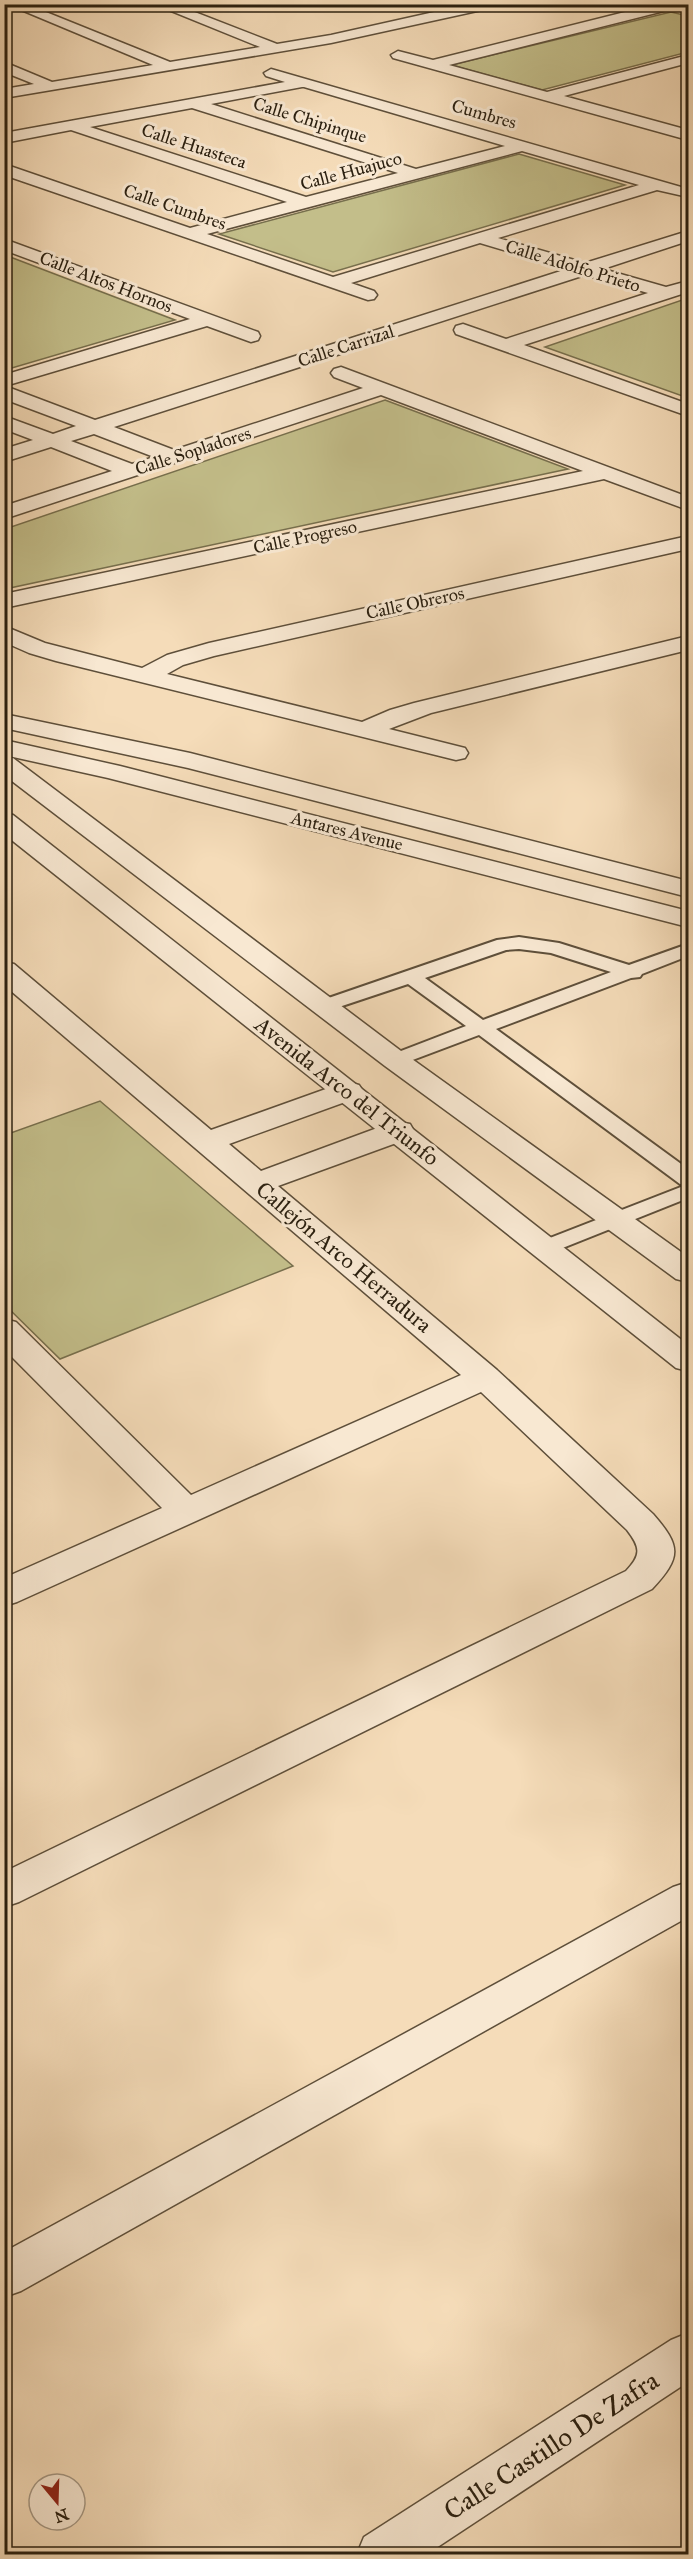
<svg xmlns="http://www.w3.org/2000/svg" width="693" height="2559" viewBox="0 0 693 2559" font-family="'IM FELL Great Primer',serif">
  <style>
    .green { fill: #c3be8a; stroke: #776f4d; stroke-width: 1.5 }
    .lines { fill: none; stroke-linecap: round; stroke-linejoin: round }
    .service-casing { stroke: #5e4f3a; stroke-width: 4 }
    .minor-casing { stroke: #5e4f3a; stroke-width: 3 }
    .tertiary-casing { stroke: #5e4f3a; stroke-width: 3 }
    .service { fill: #f8e8d2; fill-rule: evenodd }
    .minor { fill: #f8e8d2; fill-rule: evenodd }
    .tertiary { fill: #f8e8d2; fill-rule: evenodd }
    .labels { text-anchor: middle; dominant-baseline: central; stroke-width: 6; stroke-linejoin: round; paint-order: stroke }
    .far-street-label { font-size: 18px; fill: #2b2010; stroke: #f8e8d2 }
    .street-label { font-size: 22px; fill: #2b2010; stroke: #f8e8d2 }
    .near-street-label { font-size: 27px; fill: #2b2010; stroke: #f8e8d2 }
  </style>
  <rect width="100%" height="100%" fill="#f5dcb9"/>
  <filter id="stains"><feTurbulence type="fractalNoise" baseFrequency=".00333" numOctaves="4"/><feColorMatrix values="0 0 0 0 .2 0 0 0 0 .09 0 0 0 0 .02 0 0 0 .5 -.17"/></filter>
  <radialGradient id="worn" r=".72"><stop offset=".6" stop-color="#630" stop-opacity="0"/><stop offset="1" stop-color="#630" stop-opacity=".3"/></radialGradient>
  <!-- green -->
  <path class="green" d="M671 12 688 16V52L542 90 451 65Z
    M519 154 625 185 333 272 219 234Z
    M5 255 175 320 5 370Z
    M688 298V398L545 347Z
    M385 400 568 469 5 589V529Z
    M100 1101 293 1266 60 1359 5 1305V1135Z"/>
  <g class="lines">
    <defs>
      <path id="service" d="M519 937 559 943 629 965 688 944V956L642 974 640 977 631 978 496 1029 688 1169V1198L545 1255 537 1253 534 1248 537 1243 686 1185 680 1184 479 1035 402 1064H388L385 1060 388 1056 466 1026 408 984 324 1012 317 1010 314 1006 317 1002 497 940ZM519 949 551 953 611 972 483 1020 425 978 506 950Z"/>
      <path id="minor" d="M7 4H26L170 62 260 47 154 4H174L277 44 331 35 470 4H497L491 8 331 43 4 98V89L34 84 4 72V62L52 82 153 65Z
        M657 4H681L680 7 449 65 547 92 688 55V63L564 96 688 130V140L393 58 391 55 398 51 433 60Z
        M271 69 688 189V197L657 190 498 238 585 263 688 231V241L603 269 666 287 688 281V292L524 345 688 404V416L456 334 454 330 456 326 463 324 506 339 648 293 585 275 114 427 174 450 363 388 334 377 331 373 334 369 341 367 688 497V510L604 479 4 608V594L583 471 381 395 4 519V506L112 471 51 447 4 462V449L33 440 4 429V416L53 434 76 426 4 399V375L190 319 4 250V239L258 332 260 336 258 340 251 342 207 326 5 386 95 420 567 269 480 243 351 283 374 291 377 295 374 299 368 300 4 175V164L190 228 287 202 71 130 4 143V133L285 82 266 76 264 73ZM302 87H304L505 146 416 169 211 104ZM192 108 398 173 306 197 90 127ZM522 151 639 185 333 277 207 234ZM94 434 154 457 132 464 71 441Z
        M688 536V549L214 656 183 665 167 674 362 722 390 710 414 703 688 636V650L431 713 389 729 465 748 468 753 465 758 456 760 56 661 29 653 4 642V626L45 643 142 668 167 655 209 643Z
        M4 714 190 753 688 881V897L188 768 4 728Z
        M4 740 120 766 688 911V927L108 778 4 755Z
        M4 962 14 964 211 1130 337 1085 348 1082 359 1085 363 1091 359 1097 229 1144 261 1171 388 1124 399 1122 410 1124 414 1131 410 1138 278 1186 497 1370 653 1514C681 1546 682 1557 652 1589L19 1902 4 1907V1872L626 1571C641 1555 641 1548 627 1530L481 1392 17 1602 4 1606V1578L162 1508 4 1349V1319L16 1322 191 1495 461 1375 4 985Z
        M688 1882V1917L21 2291 4 2297V2252L673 1887Z
        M688 2333V2382L427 2554H357L364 2537 671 2340Z"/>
      <path id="tertiary" d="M4 756 13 758 405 1054 688 1257V1282L676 1279 385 1066 4 775Z
        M4 813 13 815 688 1345V1371L676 1368 4 834Z"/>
    </defs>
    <!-- service casing -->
    <use href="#service" class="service-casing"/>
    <!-- minor casing -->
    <use href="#minor" class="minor-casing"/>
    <!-- tertiary casing -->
    <use href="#tertiary" class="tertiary-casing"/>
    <!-- service -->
    <use href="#service" class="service"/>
    <!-- minor -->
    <use href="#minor" class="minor"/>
    <!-- tertiary -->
    <use href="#tertiary" class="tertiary"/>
  </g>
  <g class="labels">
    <!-- far-street labels -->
    <g class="far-street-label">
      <text transform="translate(484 114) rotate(16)">Cumbres</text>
      <text transform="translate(310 120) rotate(17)">Calle Chipinque</text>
      <text transform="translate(194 146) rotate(18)">Calle Huasteca</text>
      <text transform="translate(351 171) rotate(-15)">Calle Huajuco</text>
      <text transform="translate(175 207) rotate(19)">Calle Cumbres</text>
      <text transform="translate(573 266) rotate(17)">Calle Adolfo Prieto</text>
      <text transform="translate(106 282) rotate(21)">Calle Altos Hornos</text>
      <text transform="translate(346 346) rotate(-18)">Calle Carrizal</text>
      <text transform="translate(193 451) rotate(-18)">Calle Sopladores</text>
      <text transform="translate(305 537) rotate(-12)">Calle Progreso</text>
      <text transform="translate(415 603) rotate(-12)">Calle Obreros</text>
      <text transform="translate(347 831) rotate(14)">Antares Avenue</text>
    </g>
    <!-- street labels -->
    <g class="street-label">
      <text transform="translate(347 1091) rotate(38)">Avenida Arco del Triunfo</text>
      <text transform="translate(344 1257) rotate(40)">Callejón Arco Herradura</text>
    </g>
    <!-- near-street labels -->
    <g class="near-street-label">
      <text transform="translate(551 2445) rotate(-33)">Calle Castillo De Zafra</text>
    </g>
  </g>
  <!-- margin -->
  <rect width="693" height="2559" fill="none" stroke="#f5dcb9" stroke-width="24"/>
  <rect x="6" y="6" width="681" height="2547" fill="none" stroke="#2b2010" stroke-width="3"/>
  <rect x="12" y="12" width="669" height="2535" fill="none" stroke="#2b2010" stroke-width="1.5"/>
  <!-- north arrow -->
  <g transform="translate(57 2502) rotate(161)"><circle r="28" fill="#f8e8d2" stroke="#a69884" stroke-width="1.5"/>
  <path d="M0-4.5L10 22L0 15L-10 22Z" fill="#8f2418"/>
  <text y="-9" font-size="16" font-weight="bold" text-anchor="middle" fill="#2b2010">N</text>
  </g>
  <rect width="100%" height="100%" filter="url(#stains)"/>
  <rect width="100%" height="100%" fill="url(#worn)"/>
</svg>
